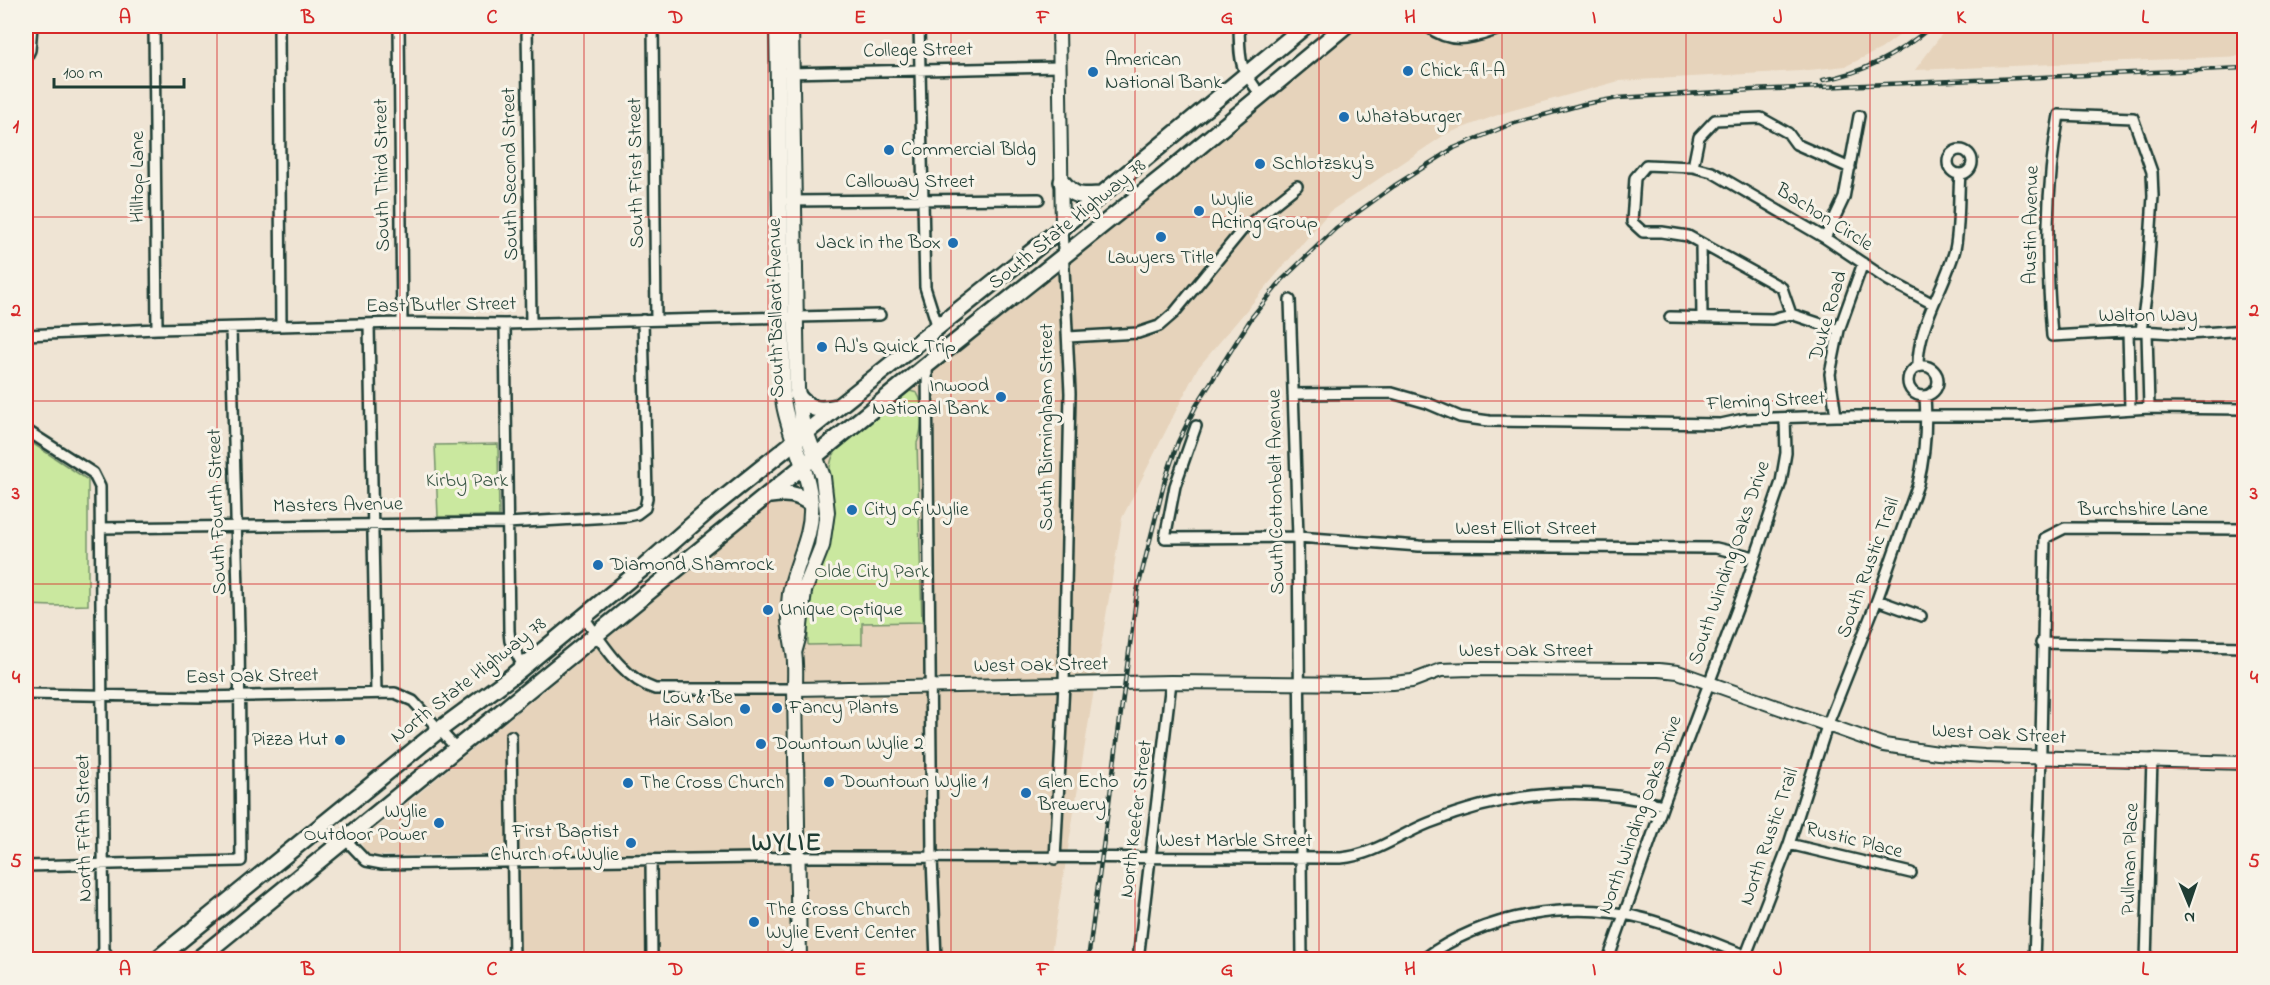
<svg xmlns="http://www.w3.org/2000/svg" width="2270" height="985" viewBox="0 0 2270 985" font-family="'Indie Flower',sans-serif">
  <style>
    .built { fill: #e6d3bb }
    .green { fill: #cae89f; stroke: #74926a; stroke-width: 1.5 }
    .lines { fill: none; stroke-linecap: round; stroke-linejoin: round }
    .minor-casing { stroke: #1f3d34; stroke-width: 14 }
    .tertiary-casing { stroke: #1f3d34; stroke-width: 16 }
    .secondary-casing { stroke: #1f3d34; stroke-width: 18 }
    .primary-casing { stroke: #1f3d34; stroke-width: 20 }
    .minor { stroke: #f7f3e8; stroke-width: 9 }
    .tertiary { stroke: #f7f3e8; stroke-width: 12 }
    .secondary { stroke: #f7f3e8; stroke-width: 14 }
    .primary { stroke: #f7f3e8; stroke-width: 15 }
    .rail-casing { stroke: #1f3d34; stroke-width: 4.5 }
    .rail { stroke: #f7f3e8; stroke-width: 2; stroke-dasharray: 7; stroke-linecap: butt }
    .grid { fill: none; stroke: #d62828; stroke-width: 1.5; stroke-opacity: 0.55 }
    .poi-dot { fill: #1f6fb2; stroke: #f7f3e8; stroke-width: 2 }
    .labels { text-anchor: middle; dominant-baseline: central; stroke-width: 6; stroke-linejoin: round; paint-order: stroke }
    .street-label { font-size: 20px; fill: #1f3d34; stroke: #f7f3e8 }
    .poi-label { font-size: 20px; fill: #1f3d34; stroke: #f7f3e8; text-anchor: start }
    .park-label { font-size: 20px; fill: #395744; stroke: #f7f3e8 }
    .district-label { font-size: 26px; font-weight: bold; letter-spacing: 1.5px; fill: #1f3d34; stroke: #f7f3e8 }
    .neatline { fill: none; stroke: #d62828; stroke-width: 2 }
    .grid-label { font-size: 20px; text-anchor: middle; font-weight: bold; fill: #d62828 }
  </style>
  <rect width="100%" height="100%" fill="#efe4d4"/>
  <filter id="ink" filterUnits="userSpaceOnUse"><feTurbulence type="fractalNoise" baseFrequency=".0167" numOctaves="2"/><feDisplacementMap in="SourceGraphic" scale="12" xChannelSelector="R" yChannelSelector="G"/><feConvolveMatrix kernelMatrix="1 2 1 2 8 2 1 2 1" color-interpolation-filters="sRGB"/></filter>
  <g filter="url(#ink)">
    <!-- built -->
    <path class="built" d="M1351 26H1912L1881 49 1846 66 1800 71 1619 81 1506 112 1446 134 1329 212 1197 369 1122 518 1050 959H507L505 854 366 856 361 841Z
      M1948 26H2244V56L1915 70Z"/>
    <!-- green -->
    <path class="green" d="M910 391 917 393C925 405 922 431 917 443L922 622 862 623V644L808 645C808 627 806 607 812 589 819 565 832 545 834 519 836 497 822 470 836 451Z
      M26 439 88 480V605L54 606 26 605Z
      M498 444 499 516 438 517 435 445Z"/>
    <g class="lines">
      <defs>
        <path id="minor" d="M154 26 157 329
          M279 26 281 326
          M399 26 402 323
          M527 26 531 323
          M653 26 656 320
          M919 26 925 287 938 328
          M1239 26C1240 62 1238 66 1261 95
          M1427 26C1454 48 1479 36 1508 26
          M26 58 30 50 32 26
          M788 73 1059 67
          M1948 162a12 12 0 1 1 24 0a12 12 0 1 1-24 0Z
          M1693 167 1712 172 1825 238 1888 280 1933 304
          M790 201 1039 199
          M1825 238 1844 198 1859 116
          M1701 244 1702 317
          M1290 300 1298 537 1302 960
          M1791 314 1782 288 1688 236 1662 232H1643L1632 222 1635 178 1646 165 1693 167 1699 137 1715 120 1761 118 1788 133 1796 144 1850 168
          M1791 314 1839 330
          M1670 317 1772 319 1791 314
          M505 324 509 631 510 641 523 666
          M369 325 376 693
          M2141 331 2147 289 2153 196 2152 172 2133 118 2059 115C2045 190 2046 260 2052 336L2141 331 2189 334 2244 330
          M2128 332 2130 409
          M2147 332 2149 408
          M26 335 157 329 402 323 505 324 880 315
          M1068 337 1138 333 1159 326 1174 313 1243 229 1297 186
          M927 365 932 858 936 960
          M1908 381a15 15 0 1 1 30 0a15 15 0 1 1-30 0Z
          M1918 367C1917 327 1943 290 1954 253 1960 235 1958 195 1960 174
          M1293 394 1392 393 1427 403 1460 417 1489 421 1721 424 1744 419 1836 416H2029L2149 408 2244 409
          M1836 416 1830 374 1839 330 1863 263
          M1196 426 1175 486 1165 538 1298 537 1419 546 1716 548 1754 557
          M26 430 93 473 100 487 104 958
          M101 528 507 523 628 516 637 514 645 508 647 498 643 320
          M1877 600 1921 616
          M583 616C602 642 623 679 655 689H795
          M2041 643 2244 647
          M26 694 202 697 395 693 413 701 457 749
          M511 736 514 960
          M346 840 366 861 382 864 812 857 1341 858C1374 855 1399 835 1429 823 1504 793 1584 784 1663 805
          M1789 844 1911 873
          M1055 859 1064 684 1070 393 1062 227
          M651 860 652 960
          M26 866 241 861 239 629 231 328
          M1138 960 1171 682
          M1422 960C1484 914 1572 899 1646 919 1684 929 1721 947 1758 960
          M1608 960 1663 805 1742 596 1781 482 1786 453 1785 418
          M1744 960 1789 844 1827 726 1877 600 1918 484C1925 455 1927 426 1925 396
          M2034 960 2040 796 2045 538 2065 528 2244 529
          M2146 960 2152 759"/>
        <path id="tertiary" d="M1059 26 1062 227
          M795 689 1171 682 1364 684 1393 683 1412 681 1441 670 1471 669 1659 670 1678 672 1884 745 1938 753 1985 756 2244 763"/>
        <path id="secondary" d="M777 26 783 399C788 436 809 468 811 505 813 537 795 563 790 594 787 617 790 630 794 652 796 664 795 677 795 689L799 960
          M791 26 797 389 802 421 823 477 827 512 822 546 804 591 799 635 794 653"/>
        <path id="primary" d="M1062 182C1076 198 1080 196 1101 195
          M797 395C808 410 819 411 837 407
          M770 495C786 493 798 493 811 504
          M104 955 105 960
          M156 960 439 730 512 676 643 568 709 510 1054 234 1305 26
          M197 960 927 365 1165 175 1345 26"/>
      </defs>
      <!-- minor casing -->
      <use href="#minor" class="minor-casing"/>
      <!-- tertiary casing -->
      <use href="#tertiary" class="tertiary-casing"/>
      <!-- secondary casing -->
      <use href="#secondary" class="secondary-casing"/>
      <!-- primary casing -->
      <use href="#primary" class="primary-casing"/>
      <!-- minor -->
      <use href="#minor" class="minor"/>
      <!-- tertiary -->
      <use href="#tertiary" class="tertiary"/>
      <!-- secondary -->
      <use href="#secondary" class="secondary"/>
      <!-- primary -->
      <use href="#primary" class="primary"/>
      <defs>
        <path id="rail" d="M1823 80C1865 73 1900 53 1932 26
          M1088 960 1137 592 1165 480 1178 442 1196 406 1252 317 1282 280 1336 228 1394 186 1454 148 1511 124 1584 104 1618 98 1752 90 2244 68"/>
      </defs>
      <!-- rail casing -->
      <use href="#rail" class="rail-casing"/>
      <!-- rail -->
      <use href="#rail" class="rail"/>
    </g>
  </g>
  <!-- grid -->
  <path class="grid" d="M217 26V960M400 26V960M584 26V960M768 26V960M951 26V960M1135 26V960M1319 26V960M1502 26V960M1686 26V960M1870 26V960M2053 26V960M26 217H2244M26 401H2244M26 584H2244M26 768H2244"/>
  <!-- markers -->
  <g class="poi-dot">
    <circle cx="1408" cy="71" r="6"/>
    <circle cx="1093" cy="72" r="6"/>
    <circle cx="1344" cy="117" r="6"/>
    <circle cx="889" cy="150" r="6"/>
    <circle cx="1260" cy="164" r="6"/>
    <circle cx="1199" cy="211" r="6"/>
    <circle cx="1161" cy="237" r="6"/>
    <circle cx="953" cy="243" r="6"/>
    <circle cx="822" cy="347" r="6"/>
    <circle cx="1001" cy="397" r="6"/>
    <circle cx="852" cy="510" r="6"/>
    <circle cx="598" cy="565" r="6"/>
    <circle cx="768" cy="610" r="6"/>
    <circle cx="777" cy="708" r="6"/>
    <circle cx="745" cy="709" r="6"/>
    <circle cx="340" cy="740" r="6"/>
    <circle cx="761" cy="744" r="6"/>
    <circle cx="829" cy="782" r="6"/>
    <circle cx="628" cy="783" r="6"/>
    <circle cx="1026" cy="793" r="6"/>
    <circle cx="439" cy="823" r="6"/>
    <circle cx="631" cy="843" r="6"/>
    <circle cx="754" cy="922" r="6"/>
  </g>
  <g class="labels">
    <!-- street labels -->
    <g class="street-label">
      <text transform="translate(918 51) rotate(-1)">College Street</text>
      <text transform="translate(637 173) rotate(-91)">South First Street</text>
      <text transform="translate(511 174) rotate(-91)">South Second Street</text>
      <text transform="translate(383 175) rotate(-91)">South Third Street</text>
      <text transform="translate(138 177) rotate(-90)">Hilltop Lane</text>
      <text x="910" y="182">Calloway Street</text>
      <text transform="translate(1824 218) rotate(32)">Bachon Circle</text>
      <text transform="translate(1068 225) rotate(-39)">South State Highway 78</text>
      <text transform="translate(2032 225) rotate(-89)">Austin Avenue</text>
      <text transform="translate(441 306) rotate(-1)">East Butler Street</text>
      <text transform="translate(777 308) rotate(-91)">South Ballard Avenue</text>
      <text transform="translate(1829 316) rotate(-74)">Duke Road</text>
      <text x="2148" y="316">Walton Way</text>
      <text transform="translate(1766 402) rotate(-3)">Fleming Street</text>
      <text transform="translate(1047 427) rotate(-90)">South Birmingham Street</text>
      <text transform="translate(1277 492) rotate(-91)">South Cottonbelt Avenue</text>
      <text transform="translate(338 506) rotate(-1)">Masters Avenue</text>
      <text x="2143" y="510">Burchshire Lane</text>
      <text transform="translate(218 512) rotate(-92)">South Fourth Street</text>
      <text x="1526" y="529">West Elliot Street</text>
      <text transform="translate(1730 563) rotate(-71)">South Winding Oaks Drive</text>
      <text transform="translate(1869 568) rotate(-70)">South Rustic Trail</text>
      <text x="1526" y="651">West Oak Street</text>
      <text transform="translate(1041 666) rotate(-1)">West Oak Street</text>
      <text transform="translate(252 677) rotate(-1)">East Oak Street</text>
      <text transform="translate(469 681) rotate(-38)">North State Highway 78</text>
      <text transform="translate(1999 735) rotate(3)">West Oak Street</text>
      <text transform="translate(1641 815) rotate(-70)">North Winding Oaks Drive</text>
      <text transform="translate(1137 819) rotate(-83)">North Keefer Street</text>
      <text transform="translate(85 828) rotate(-91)">North Fifth Street</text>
      <text transform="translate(1770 837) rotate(-71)">North Rustic Trail</text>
      <text x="1236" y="841">West Marble Street</text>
      <text transform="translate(1854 841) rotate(14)">Rustic Place</text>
      <text transform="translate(2131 859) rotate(-88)">Pullman Place</text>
    </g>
    <!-- poi labels -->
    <g class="poi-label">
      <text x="1105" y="60">American<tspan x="1105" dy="23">National Bank</tspan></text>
      <text x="1420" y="71">Chick-fil-A</text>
      <text x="1356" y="117">Whataburger</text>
      <text x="901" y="150">Commercial Bldg</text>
      <text x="1272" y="164">Schlotzsky's</text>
      <text x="1211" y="200">Wylie<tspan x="1211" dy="23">Acting Group</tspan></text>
      <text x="941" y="243" text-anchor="end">Jack in the Box</text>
      <text x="1161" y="258" text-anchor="middle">Lawyers Title</text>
      <text x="834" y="347">AJ's Quick Trip</text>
      <text x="989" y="386" text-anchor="end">Inwood<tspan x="989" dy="23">National Bank</tspan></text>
      <text x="864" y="510">City of Wylie</text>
      <text x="610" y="565">Diamond Shamrock</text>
      <text x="780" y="610">Unique Optique</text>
      <text x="733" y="698" text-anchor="end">Lou &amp; Be<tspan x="733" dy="23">Hair Salon</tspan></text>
      <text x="789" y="708">Fancy Plants</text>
      <text x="328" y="740" text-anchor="end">Pizza Hut</text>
      <text x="773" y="744">Downtown Wylie 2</text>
      <text x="841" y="782">Downtown Wylie 1</text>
      <text x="1038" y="782">Glen Echo<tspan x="1038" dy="23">Brewery</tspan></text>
      <text x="640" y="783">The Cross Church</text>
      <text x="427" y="812" text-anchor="end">Wylie<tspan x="427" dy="23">Outdoor Power</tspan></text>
      <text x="619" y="832" text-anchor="end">First Baptist<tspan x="619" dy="23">Church of Wylie</tspan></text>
      <text x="766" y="910">The Cross Church<tspan x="766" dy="23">Wylie Event Center</tspan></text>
    </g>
    <!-- park labels -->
    <g class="park-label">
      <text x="467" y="481">Kirby Park</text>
      <text x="872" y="572">Olde City Park</text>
    </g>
    <!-- district labels -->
    <g class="district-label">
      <text x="787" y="844">WYLIE</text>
    </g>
  </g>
  <!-- margin -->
  <rect width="2270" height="985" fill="none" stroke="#f7f3e8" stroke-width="66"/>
  <!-- north arrow -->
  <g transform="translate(2189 904) rotate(178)" stroke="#f7f3e8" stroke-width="4.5" paint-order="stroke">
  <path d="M0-4.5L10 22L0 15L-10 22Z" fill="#1f3d34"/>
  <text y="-9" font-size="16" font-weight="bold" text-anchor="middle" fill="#1f3d34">N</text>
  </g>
  <!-- scale -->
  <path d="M54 78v9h130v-9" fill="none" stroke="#1f3d34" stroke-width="3"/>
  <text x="63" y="78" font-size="18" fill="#1f3d34" stroke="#f7f3e8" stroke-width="4.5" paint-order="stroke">100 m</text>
  <rect x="33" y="33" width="2204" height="919" class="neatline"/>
  <g class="grid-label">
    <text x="125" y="23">A</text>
    <text x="308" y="23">B</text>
    <text x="492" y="23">C</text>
    <text x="676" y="23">D</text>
    <text x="860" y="23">E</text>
    <text x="1043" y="23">F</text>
    <text x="1227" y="23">G</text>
    <text x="1410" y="23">H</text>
    <text x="1594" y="23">I</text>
    <text x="1778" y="23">J</text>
    <text x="1961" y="23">K</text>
    <text x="2145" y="23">L</text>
    <text x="16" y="132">1</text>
    <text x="2254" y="132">1</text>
    <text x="16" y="316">2</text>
    <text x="2254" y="316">2</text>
    <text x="16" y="499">3</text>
    <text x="2254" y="499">3</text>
    <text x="16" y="683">4</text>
    <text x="2254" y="683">4</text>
    <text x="16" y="867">5</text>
    <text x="2254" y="867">5</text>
    <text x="125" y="975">A</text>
    <text x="308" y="975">B</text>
    <text x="492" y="975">C</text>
    <text x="676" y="975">D</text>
    <text x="860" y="975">E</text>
    <text x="1043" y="975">F</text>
    <text x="1227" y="975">G</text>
    <text x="1410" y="975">H</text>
    <text x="1594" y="975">I</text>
    <text x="1778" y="975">J</text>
    <text x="1961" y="975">K</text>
    <text x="2145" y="975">L</text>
  </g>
</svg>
